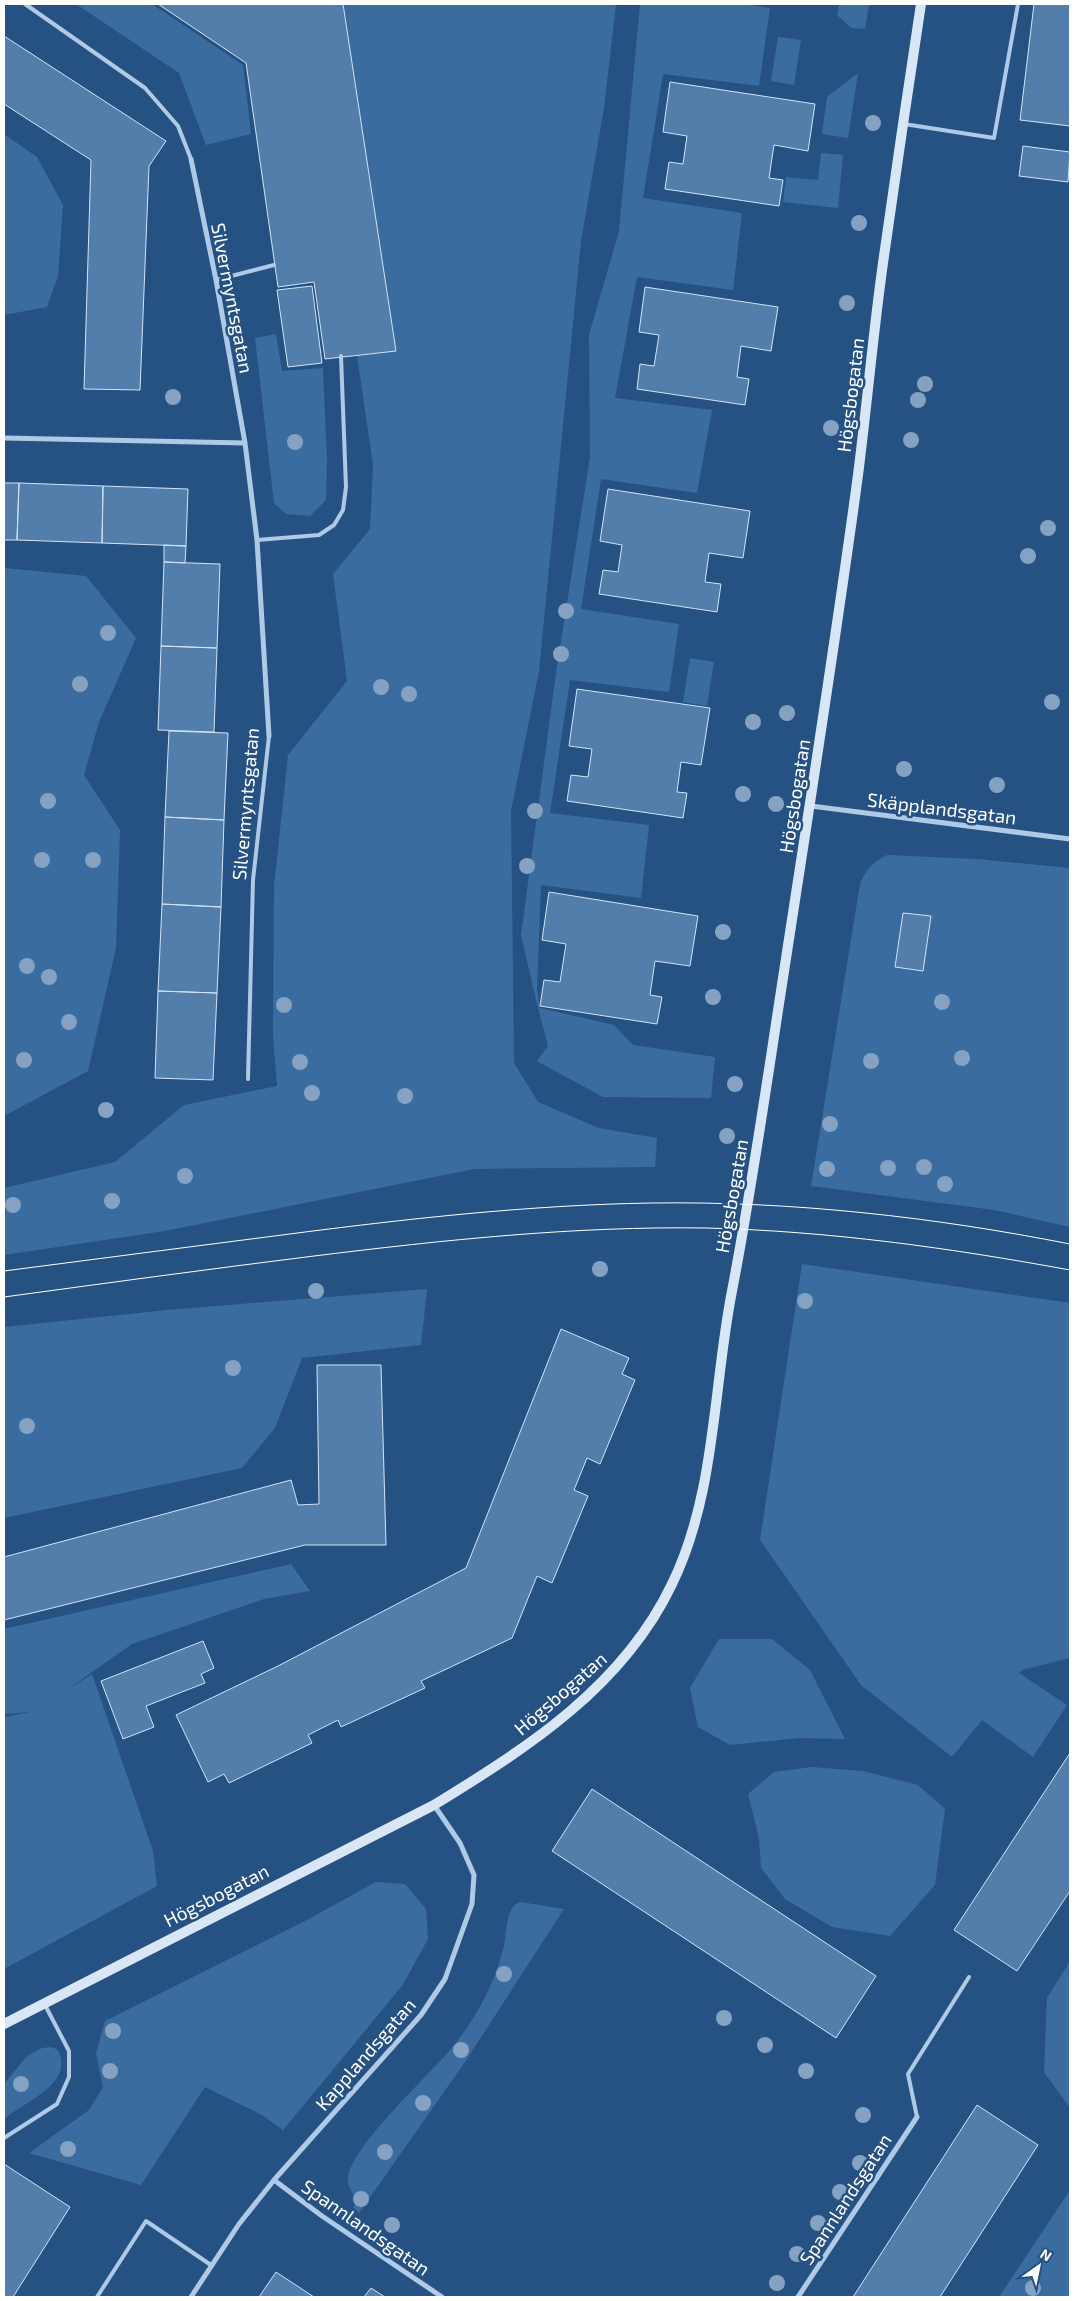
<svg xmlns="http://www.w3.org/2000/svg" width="1074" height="2301" viewBox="0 0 1074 2301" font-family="'Exo 2',sans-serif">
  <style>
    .green { fill: #3b6ca0 }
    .building { fill: #537eac; stroke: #d2e4f6 }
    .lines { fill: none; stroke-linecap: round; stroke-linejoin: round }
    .lane { stroke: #afcae7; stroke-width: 4 }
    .street { stroke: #afcae7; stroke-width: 5 }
    .secondary { stroke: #d8e6f6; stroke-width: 10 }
    .tram { stroke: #fff; stroke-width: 1 }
    .tree { fill: #85a2c2 }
    .labels { text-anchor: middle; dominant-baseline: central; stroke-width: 5; stroke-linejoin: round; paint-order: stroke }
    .street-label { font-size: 19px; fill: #fff; stroke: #265283 }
  </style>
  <rect width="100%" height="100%" fill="#265283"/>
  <!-- green -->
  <path class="green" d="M76 4H152L243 65 251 134 206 145 179 73Z
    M343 4H616L604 108 581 241 539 671 511 811 514 1063 538 1102 599 1128 657 1138 655 1167 474 1169 165 1231 4 1255V1188L115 1162 184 1105 277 1086 273 1035 274 887 288 755 347 681 333 574 370 529 373 465 357 355 396 350Z
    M640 4H745L770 8 759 86 663 74 643 198 742 213 733 290 637 277 615 398 712 410 697 493 601 479 581 609 679 624 669 692 570 680 550 813 649 825 641 898 541 885 537 989 540 1008 614 1025 633 1045 715 1057 711 1098 603 1097 537 1061 548 1046 537 1004 521 935 556 673 590 457 589 335 619 231Z
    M839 4H869L865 29 851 28 837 15Z
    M778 37 801 40 794 85 771 81Z
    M858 73 848 138 822 134 827 97Z
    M4 134 37 157 63 205 58 276 47 307 4 315Z
    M821 153 843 155 838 208 783 202 786 177 818 180Z
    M276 334 282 371 323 368 327 461 326 500 310 516 286 514 274 503 255 338Z
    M4 568 86 576 136 638 99 722 84 775 120 830 116 948 88 1071 4 1116Z
    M690 658 714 662 707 706 683 702Z
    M887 855 977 859 1070 868V1227L994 1210 811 1186 860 884C866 869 873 862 887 855Z
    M802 1264 1070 1303V1658L1022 1670 1019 1673 1067 1705 1033 1757 982 1720 952 1757 861 1685 760 1540Z
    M427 1289 421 1345 302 1358 275 1428 242 1468 4 1518V1327L167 1310Z
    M291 1564 310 1591 264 1599 132 1644 65 1691 92 1674 153 1851 157 1886 4 1969V1717L31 1712 4 1714V1629Z
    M719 1639H772L810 1670 845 1739 800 1738 730 1745 698 1727 690 1688Z
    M812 1767 863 1771 918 1785 945 1809 935 1885 890 1936 832 1927 785 1899 761 1868 759 1838 748 1794 774 1772Z
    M376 1882 405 1884 426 1909 428 1939 402 1986 283 2130 262 2115 205 2087 141 2185 29 2153 89 2110 103 2087 96 2053 105 2021 307 1920Z
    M520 1902 564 1909 465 2062 359 2213 353 2208 357 2200C353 2193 346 2185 348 2176 356 2141 430 2075 455 2044 478 2015 495 1982 504 1946 507 1933 505 1907 520 1902Z
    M1070 1961V2108L1044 2072 1047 1998Z
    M52 2047 58 2050C75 2084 24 2102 4 2119V2084L27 2056 42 2048Z
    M1070 2190V2297H999Z"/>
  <!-- building -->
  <path class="building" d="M158 4H343L396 351 325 359 314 282 278 287 246 63Z
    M1034 4H1070V126L1020 120Z
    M4 36 166 141 149 166 140 390 84 389 91 160 4 104Z
    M670 82 815 104 808 151 774 145 769 178 783 180 779 206 665 189 669 162 683 164 687 136 663 132Z
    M1023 146 1070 152 1068 182 1019 176Z
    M312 286 322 363 288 367 277 290Z
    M645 287 778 307 771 351 741 346 737 377 749 379 745 405 637 389 640 364 654 366 659 335 639 332Z
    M4 483H19L17 540H4Z
    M19 483 103 486 102 543 17 540Z
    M103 486 188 489 186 546 102 543Z
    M608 489 750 511 743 558 709 553 705 582 721 584 717 612 599 594 603 570 618 572 622 545 600 541Z
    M164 545 186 546 185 563 164 562Z
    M164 562 220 564 217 648 161 646Z
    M161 646 217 648 214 732 158 730Z
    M577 689 710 708 701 765 681 762 677 792 687 793 683 818 567 801 571 775 588 777 592 749 569 746Z
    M169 731 228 733 224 820 165 817Z
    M165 817 224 820 221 907 162 904Z
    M549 892 698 916 690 966 655 961 650 995 662 997 657 1024 540 1006 544 980 560 982 566 944 542 940Z
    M162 904 221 907 217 993 158 991Z
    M903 913 931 916 923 971 895 967Z
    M158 991 217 993 213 1080 155 1078Z
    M561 1329 629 1358 622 1374 635 1380 600 1464 587 1458 574 1490 588 1496 552 1583 537 1576 512 1638 421 1681 425 1688 341 1727 338 1720 308 1735 312 1743 229 1783 224 1774 208 1782 176 1715 278 1666 466 1568Z
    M317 1365H381L386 1545H305L4 1620V1557L291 1480 298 1505 319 1504Z
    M203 1641 214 1668 201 1674 205 1683 146 1706 154 1727 123 1739 101 1681Z
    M1070 1753V1891L1017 1971 954 1930Z
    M592 1789 876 1976 836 2038 552 1851Z
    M977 2105 1038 2145 940 2297H853Z
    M4 2164 70 2207 13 2297H4Z
    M276 2272 314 2297H259Z
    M371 2288 385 2297H364Z"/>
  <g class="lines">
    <!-- lane -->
    <path class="lane" d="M25 4 145 88 178 126 191 159
      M904 124 994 138 1018 4
      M216 280 274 265
      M257 540 319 535 334 525 343 510 346 487 341 356
      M248 1079 253 880 269 736
      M917 2117 908 2074 969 1977
      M4 2138 57 2104 69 2077V2051L45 2005
      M97 2297 146 2221 211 2265"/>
    <!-- street -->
    <path class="street" d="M191 159 216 280 245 443 257 540 269 736
      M4 438 245 443
      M811 806 1070 839
      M274 2180 322 2216 442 2297
      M191 2297 239 2224 274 2180 421 2015 445 1979 472 1904 474 1875 460 1843 434 1805
      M798 2297 917 2117"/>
    <!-- secondary -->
    <path class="secondary" d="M4 2024 434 1805C527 1748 623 1687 672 1584 716 1494 713 1387 732 1291 753 1182 768 1074 785 965 810 802 836 639 858 475 867 405 873 334 883 263 895 177 908 90 921 4"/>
    <!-- tram -->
    <path class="tram" d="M4 1271C96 1259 189 1247 282 1235 405 1219 528 1205 652 1203 792 1201 933 1217 1070 1244
      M4 1297C107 1283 210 1269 314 1256 444 1240 575 1226 706 1228 829 1231 950 1248 1070 1270"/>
  </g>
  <!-- trees -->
  <g class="tree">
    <circle cx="873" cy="123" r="8"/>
    <circle cx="859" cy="223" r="8"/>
    <circle cx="847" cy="303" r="8"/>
    <circle cx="925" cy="384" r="8"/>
    <circle cx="173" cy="397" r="8"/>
    <circle cx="918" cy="400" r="8"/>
    <circle cx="831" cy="428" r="8"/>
    <circle cx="911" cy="440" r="8"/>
    <circle cx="295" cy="442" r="8"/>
    <circle cx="1048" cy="528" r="8"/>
    <circle cx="1028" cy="556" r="8"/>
    <circle cx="566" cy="611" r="8"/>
    <circle cx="108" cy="633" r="8"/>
    <circle cx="561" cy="654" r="8"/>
    <circle cx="80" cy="684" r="8"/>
    <circle cx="381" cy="687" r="8"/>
    <circle cx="409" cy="694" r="8"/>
    <circle cx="1052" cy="702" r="8"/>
    <circle cx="787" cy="713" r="8"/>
    <circle cx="753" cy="722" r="8"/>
    <circle cx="904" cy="769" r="8"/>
    <circle cx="997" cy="785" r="8"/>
    <circle cx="743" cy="794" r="8"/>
    <circle cx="48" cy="801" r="8"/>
    <circle cx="776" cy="804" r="8"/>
    <circle cx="535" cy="811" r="8"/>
    <circle cx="42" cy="860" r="8"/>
    <circle cx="93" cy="860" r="8"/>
    <circle cx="527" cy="866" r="8"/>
    <circle cx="723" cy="932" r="8"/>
    <circle cx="27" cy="966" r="8"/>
    <circle cx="49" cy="977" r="8"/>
    <circle cx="713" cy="997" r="8"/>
    <circle cx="942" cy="1002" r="8"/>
    <circle cx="284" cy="1005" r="8"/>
    <circle cx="69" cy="1022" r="8"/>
    <circle cx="962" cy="1058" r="8"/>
    <circle cx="24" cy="1060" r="8"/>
    <circle cx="871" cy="1061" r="8"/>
    <circle cx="300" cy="1062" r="8"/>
    <circle cx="735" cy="1084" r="8"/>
    <circle cx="312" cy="1093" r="8"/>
    <circle cx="405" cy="1096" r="8"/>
    <circle cx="106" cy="1110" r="8"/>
    <circle cx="830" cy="1124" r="8"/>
    <circle cx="727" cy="1136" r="8"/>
    <circle cx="924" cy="1167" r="8"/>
    <circle cx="888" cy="1168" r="8"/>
    <circle cx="827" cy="1169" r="8"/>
    <circle cx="185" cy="1176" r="8"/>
    <circle cx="945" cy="1184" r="8"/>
    <circle cx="112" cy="1201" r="8"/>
    <circle cx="13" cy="1205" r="8"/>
    <circle cx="600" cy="1269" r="8"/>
    <circle cx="316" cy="1291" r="8"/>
    <circle cx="805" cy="1301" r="8"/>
    <circle cx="233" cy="1368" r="8"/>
    <circle cx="27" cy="1426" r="8"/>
    <circle cx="504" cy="1974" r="8"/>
    <circle cx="724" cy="2018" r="8"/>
    <circle cx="113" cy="2031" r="8"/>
    <circle cx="765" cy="2045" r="8"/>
    <circle cx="461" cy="2050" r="8"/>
    <circle cx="110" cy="2071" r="8"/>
    <circle cx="806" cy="2071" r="8"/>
    <circle cx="21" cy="2084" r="8"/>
    <circle cx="423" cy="2103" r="8"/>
    <circle cx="863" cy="2115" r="8"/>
    <circle cx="68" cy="2149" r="8"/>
    <circle cx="385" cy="2152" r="8"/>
    <circle cx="860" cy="2163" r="8"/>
    <circle cx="840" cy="2192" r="8"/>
    <circle cx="361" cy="2199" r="8"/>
    <circle cx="818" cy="2223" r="8"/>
    <circle cx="392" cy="2225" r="8"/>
    <circle cx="797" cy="2254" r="8"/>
    <circle cx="777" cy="2283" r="8"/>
    <circle cx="1033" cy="2288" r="8"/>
  </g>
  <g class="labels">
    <!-- street labels -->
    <g class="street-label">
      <text transform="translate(233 298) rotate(79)">Silvermyntsgatan</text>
      <text transform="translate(850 395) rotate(-83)">Högsbogatan</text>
      <text transform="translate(794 796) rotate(-81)">Högsbogatan</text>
      <text transform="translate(245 804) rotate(-85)">Silvermyntsgatan</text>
      <text transform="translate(942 808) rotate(7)">Skäpplandsgatan</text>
      <text transform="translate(731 1196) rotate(-80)">Högsbogatan</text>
      <text transform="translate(560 1693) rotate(-41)">Högsbogatan</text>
      <text transform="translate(216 1895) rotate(-27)">Högsbogatan</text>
      <text transform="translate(365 2054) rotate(-49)">Kapplandsgatan</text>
      <text transform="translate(845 2199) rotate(-57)">Spannlandsgatan</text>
      <text transform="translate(366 2227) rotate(35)">Spannlandsgatan</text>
    </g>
  </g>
  <!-- border -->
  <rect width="1074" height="2301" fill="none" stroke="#ffffff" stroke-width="10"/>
  <!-- north arrow -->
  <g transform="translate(1039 2266) rotate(33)" stroke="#265283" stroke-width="4" paint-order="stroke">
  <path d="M0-4L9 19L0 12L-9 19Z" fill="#ffffff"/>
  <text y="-8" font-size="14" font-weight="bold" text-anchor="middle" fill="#ffffff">N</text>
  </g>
</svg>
